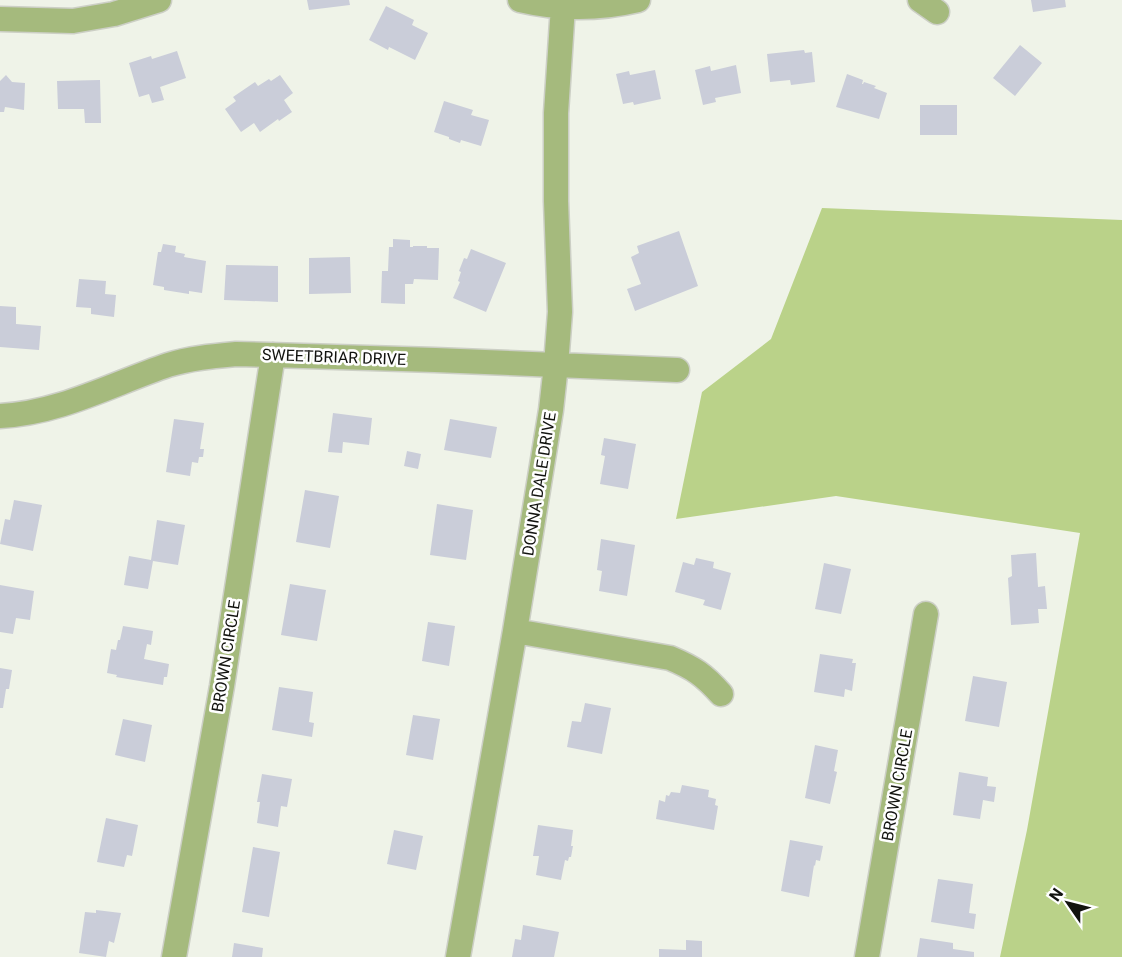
<svg xmlns="http://www.w3.org/2000/svg" width="1122" height="957" viewBox="0 0 1122 957" font-family="Roboto,sans-serif">
  <style>
    .green { fill: #bad289 }
    .building { fill: #cacdd9 }
    .lines { fill: none; stroke-linecap: round; stroke-linejoin: round }
    .minor-casing { stroke: #cccfc5; stroke-width: 27 }
    .minor { stroke: #a5ba7d; stroke-width: 24 }
    .labels { text-anchor: middle; dominant-baseline: central; stroke-width: 5; stroke-linejoin: round; paint-order: stroke }
    .street-label { font-size: 16px; fill: #12130f; stroke: #fff }
  </style>
  <rect width="100%" height="100%" fill="#eff3e8"/>
  <!-- green -->
  <path class="green" d="M822 208 1122 220V957H1000L1027 830 1080 533 836 496 676 519 702 392 771 339Z"/>
  <!-- building -->
  <path class="building" d="M307 0H349L350 5 309 10Z
    M1031 0H1065L1066 7 1033 12Z
    M386 6 414 20 412 25 428 33 415 60 389 47 388 50 369 40Z
    M1020 45 1042 63 1015 96 993 78Z
    M804 50 805 53 812 52 815 82 791 85 790 80 770 82 767 54Z
    M177 51 186 78 160 87 164 100 152 103 149 94 139 97 129 63 151 56 152 59Z
    M736 65 741 93 715 98 716 102 703 105 695 70 710 66 711 71Z
    M655 70 661 99 634 105 633 102 623 104 616 74 629 71 630 75Z
    M847 74 863 80 862 84H863L864 82 876 86 874 88 887 93 879 119 836 107Z
    M6 75 12 82 25 83 24 110 5 107 4 112H0V81Z
    M280 75 293 93 284 100 292 112 279 121 278 119 260 132 254 123 241 132 225 109 236 101 233 97 255 82 258 86 269 79 271 81Z
    M100 80 101 123H85L84 109H58L57 81Z
    M444 101 473 110 471 115 489 120 481 146 461 140 460 143 449 139V137L434 132Z
    M920 105H957V135H920Z
    M679 231 698 286 635 311 627 289 641 284 631 257 639 253 637 246Z
    M393 239 410 240V247H413V246H427V248H439L438 280 414 279 413 284H405V304L381 303 382 271H388L389 247H393Z
    M163 244 176 246 175 252 185 254 184 257 206 261 202 293 189 291V294L164 290V287L153 285 158 252H161Z
    M471 249 506 263 486 312 453 298 460 282 458 281 461 272 459 271 464 258 467 259Z
    M350 257 351 293 309 294V258Z
    M226 265 278 266V302L224 300Z
    M79 279 106 281 105 294 116 295 114 317 91 314V308L76 307Z
    M0 306 16 307V324L41 326 39 350 0 347Z
    M333 413 372 418 369 445 343 442 342 453 328 452Z
    M174 419 204 423 200 449H204L203 457H199L198 463 192 462 190 476 166 472Z
    M450 419 497 427 491 458 444 450Z
    M604 438 636 444 628 489 600 484 605 456 601 455Z
    M407 451 421 454 418 469 404 466Z
    M305 490 339 496 330 548 296 542Z
    M14 500 42 505 33 551 0 544 5 519 10 520Z
    M437 504 473 510 466 560 430 555Z
    M157 520 185 525 178 565 153 561 148 589 124 585 129 556 151 560Z
    M601 539 635 545 627 596 599 591 602 571 597 570Z
    M1036 553 1038 587 1045 586 1047 609H1038L1039 623 1011 625 1008 578 1012 576 1011 555Z
    M696 558 714 562 713 568 731 573 721 610 703 605 705 600 675 592 683 562 694 565Z
    M824 563 851 569 841 614 815 609Z
    M290 584 326 590 317 641 281 635Z
    M0 585 34 591 30 620 16 618 13 634 0 632Z
    M428 622 455 626 449 666 422 661Z
    M123 626 153 631 151 645 147 644 144 659 169 664 167 677H164L163 685 116 677 117 675 107 673 111 649 116 650 118 640H120Z
    M820 654 853 659 852 663H856L852 691 845 689 844 697 814 692Z
    M0 668 12 670 9 689H6L3 708H0Z
    M973 676 1007 682 999 727 965 721Z
    M279 687 313 692 309 722 314 723 312 737 272 730Z
    M585 703 611 708 602 754 567 747 572 721 581 722Z
    M413 715 440 719 433 760 406 755Z
    M123 719 152 725 145 762 115 755Z
    M815 745 838 750 834 771 837 772 830 804 805 798Z
    M959 772 988 777 987 786 996 787 994 802 983 800 980 819 953 815Z
    M262 774 292 779 287 807 281 806 278 827 257 823 260 802H257Z
    M682 785 709 790 708 797 716 799 715 805 718 806 714 830 656 819 659 800 665 802 666 795 669 796 671 792 680 793Z
    M106 818 138 825 132 856 127 855 124 867 97 862Z
    M538 825 573 830 571 846H573L571 857H569L568 861 565 860 561 880 536 875 539 856H533Z
    M394 830 423 836 416 870 387 864Z
    M790 840 823 846 820 861 816 860 815 866 814 865 809 897 781 891Z
    M253 847 280 852 269 917 242 912Z
    M938 879 973 884 969 913 976 914 974 929 931 922Z
    M96 910 121 913 114 943 109 941 106 957 79 953 85 912 96 913Z
    M523 925 559 932 554 957H512L515 939 521 940Z
    M920 938 953 943V949L974 952V957H917Z
    M686 940 702 941V957H659V949L686 950Z
    M234 943 263 948 262 957H232Z"/>
  <g class="lines">
    <defs>
      <path id="minor" d="M520 0C558 9 600 9 638 0
        M920 0 937 12
        M0 19 73 21 114 14 159 0
        M0 416C60 413 112 384 168 365 190 358 214 356 236 354L435 360 677 370
        M515 631 670 658C694 668 704 675 721 694
        M174 957 222 686 273 355
        M458 957 515 631 551 410 556 365 560 312 556 201V113L563 6
        M867 957 926 614"/>
    </defs>
    <!-- minor casing -->
    <use href="#minor" class="minor-casing"/>
    <!-- minor -->
    <use href="#minor" class="minor"/>
  </g>
  <g class="labels">
    <!-- street labels -->
    <g class="street-label">
      <text transform="translate(334 357) rotate(2)">SWEETBRIAR DRIVE</text>
      <text transform="translate(539 484) rotate(-81)">DONNA DALE DRIVE</text>
      <text transform="translate(226 656) rotate(-81)">BROWN CIRCLE</text>
      <text transform="translate(897 785) rotate(-80)">BROWN CIRCLE</text>
    </g>
  </g>
  <!-- north arrow -->
  <g transform="translate(1068 903) rotate(305)" stroke="#ffffff" stroke-width="4.5" paint-order="stroke">
  <path d="M0-4.5L10 22L0 15L-10 22Z" fill="#12130f"/>
  <text y="-9" font-size="16" font-weight="bold" text-anchor="middle" fill="#12130f">N</text>
  </g>
</svg>
